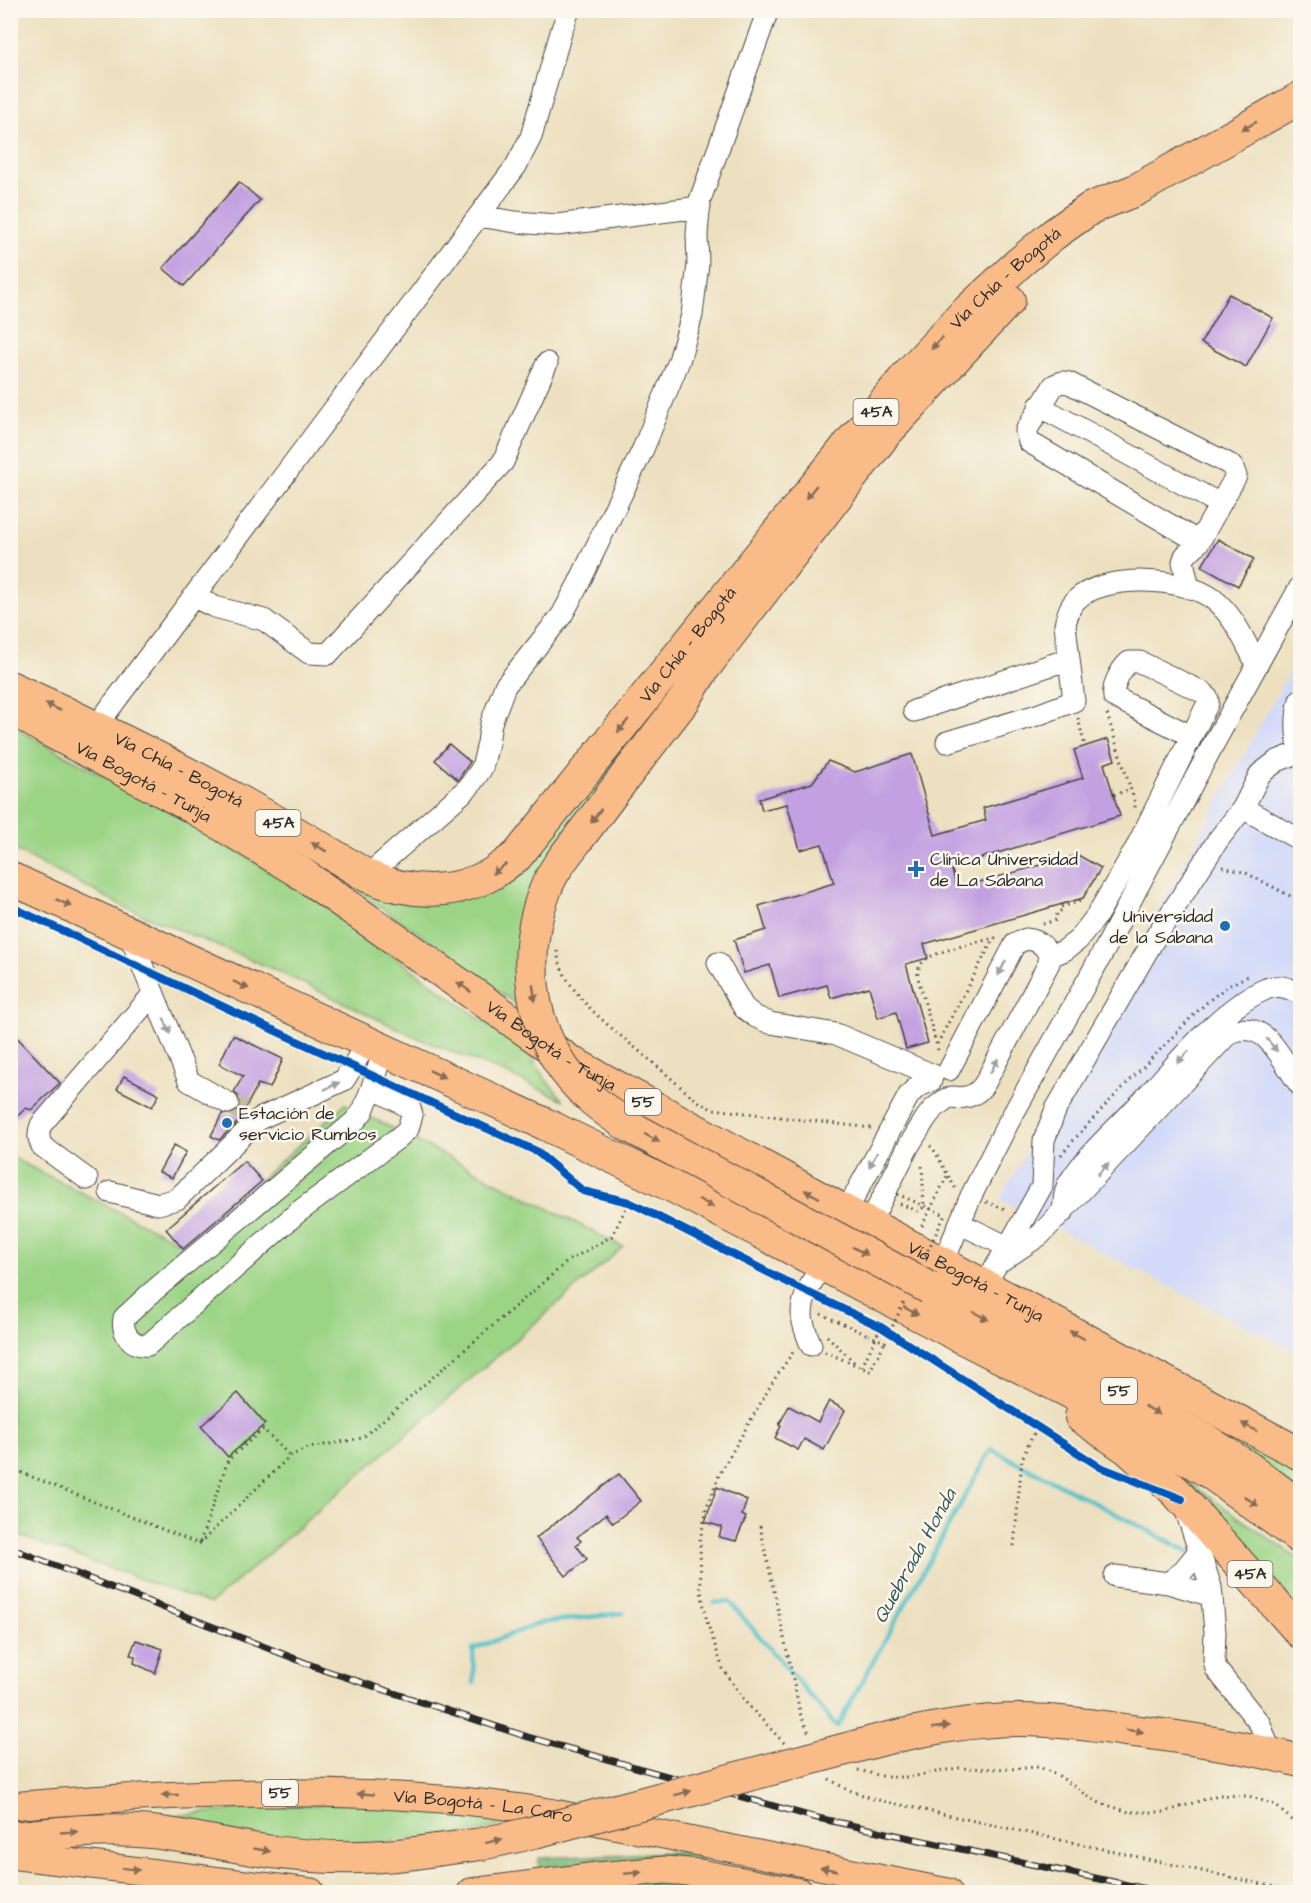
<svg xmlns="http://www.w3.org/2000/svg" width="1311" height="1903" viewBox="0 0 1311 1903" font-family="'Architects Daughter',sans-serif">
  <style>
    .built { fill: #d2d9f9 }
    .grass { fill: #9cd486; stroke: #648058; stroke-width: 1.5 }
    .forest { fill: url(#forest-firs); stroke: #54704f; stroke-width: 1.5 }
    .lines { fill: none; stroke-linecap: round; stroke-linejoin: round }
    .stream { stroke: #54c1ca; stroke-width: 4.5 }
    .building { fill: #c2a0e1 }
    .minor-tunnel { stroke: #c6bca2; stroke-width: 21; stroke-dasharray: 21 10; stroke-linecap: butt }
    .minor-casing { stroke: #484641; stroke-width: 23 }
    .major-casing { stroke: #484641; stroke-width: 29 }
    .highway-casing { stroke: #484641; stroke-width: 34 }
    .path { stroke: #484641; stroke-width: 3; stroke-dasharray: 1.5 4.5; stroke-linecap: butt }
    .minor { stroke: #fff; stroke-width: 21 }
    .major { stroke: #f9bc89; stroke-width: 27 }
    .highway { stroke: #f9bc89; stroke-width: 32 }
    .rail-casing { stroke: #2b2b2b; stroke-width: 7 }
    .rail { stroke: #fbf7ec; stroke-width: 4.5; stroke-dasharray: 14; stroke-linecap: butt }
    .highway-bridge-casing { stroke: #484641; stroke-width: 34; stroke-linecap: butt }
    .path-bridge { stroke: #484641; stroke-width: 3; stroke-dasharray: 1.5 4.5; stroke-linecap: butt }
    .highway-bridge { stroke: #f9bc89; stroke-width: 32 }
    .cycleway-casing { stroke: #fbf7ec; stroke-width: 11 }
    .cycleway { stroke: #0057b8; stroke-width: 8 }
    .oneway { fill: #886c55 }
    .oneway2 { fill: #a0a0a0 }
    .poi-dot { fill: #1f6fb2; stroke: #fbf7ec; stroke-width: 2 }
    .labels { text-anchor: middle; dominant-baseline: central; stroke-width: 5; stroke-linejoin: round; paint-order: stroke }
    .shield { fill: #fbf7ec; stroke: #696865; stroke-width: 1.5 }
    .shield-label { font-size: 16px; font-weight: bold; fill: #2b2b2b }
    .street-label { font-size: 18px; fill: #2b2b2b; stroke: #fbf7ec }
    .poi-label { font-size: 18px; fill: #2b2b2b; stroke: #fbf7ec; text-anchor: start }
    .water-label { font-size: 20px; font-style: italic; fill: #37585b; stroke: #fbf7ec }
  </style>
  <defs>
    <pattern id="forest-firs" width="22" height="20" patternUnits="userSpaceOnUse" patternTransform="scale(1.5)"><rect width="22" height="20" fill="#7db673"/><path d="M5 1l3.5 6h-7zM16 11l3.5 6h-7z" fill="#67945f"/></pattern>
  </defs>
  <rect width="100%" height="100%" fill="#fbf7ec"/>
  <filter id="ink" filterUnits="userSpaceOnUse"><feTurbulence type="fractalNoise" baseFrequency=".0167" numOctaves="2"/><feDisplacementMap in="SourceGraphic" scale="12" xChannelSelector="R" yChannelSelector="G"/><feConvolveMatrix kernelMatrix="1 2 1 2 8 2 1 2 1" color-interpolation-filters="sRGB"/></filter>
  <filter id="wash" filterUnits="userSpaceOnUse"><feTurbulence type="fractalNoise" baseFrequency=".008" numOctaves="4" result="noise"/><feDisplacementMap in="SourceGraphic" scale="24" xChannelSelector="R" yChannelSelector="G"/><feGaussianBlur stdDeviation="1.35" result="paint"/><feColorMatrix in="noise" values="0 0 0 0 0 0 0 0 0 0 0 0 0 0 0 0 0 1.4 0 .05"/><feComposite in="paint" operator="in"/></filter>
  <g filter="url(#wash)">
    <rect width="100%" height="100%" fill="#ede0c0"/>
    <!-- built -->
    <path class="built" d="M1300 653V1354L1000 1199Z"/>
    <!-- grass -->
    <path class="grass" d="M836 482 554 859 525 1011 413 929 288 844 458 901Z
      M10 725 182 818 308 894 529 1054 546 1080 564 1100 496 1069 418 1038 273 969 129 909 11 848Z
      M345 1104 623 1247 210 1604 11 1533V1157L175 1240 183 1249Z
      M1116 1375 1300 1473V1493Z
      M1188 1482 1300 1560V1612Z
      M383 1802 529 1817 478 1832 360 1845 288 1840 135 1820 256 1807Z"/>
    <!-- forest -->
    <path class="forest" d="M697 1851 716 1892H537L539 1858Z"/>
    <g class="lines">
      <!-- stream -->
      <path class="stream" d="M714 1603 729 1601 837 1727 991 1449 1191 1553
        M474 1683 473 1649 540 1623 623 1613"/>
    </g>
    <g id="blocks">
      <!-- building -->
      <path class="building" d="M239 182 260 200 184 286 163 268Z
        M1229 294 1273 318 1246 367 1201 343Z
        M1218 539 1254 559 1238 586 1202 566Z
        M1108 739 1115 760 1104 764 1120 816 951 867 957 888 1078 855 1101 868 1083 898 924 944 928 958 906 964 928 1043 906 1049 896 1012 878 1018 869 987 831 998 827 985 779 998 770 965 744 973 734 940 766 930 759 906 834 883 822 844 800 850 787 804 762 810 759 799 812 783 828 761 855 772 912 754 935 835 986 820 983 808 1083 778 1074 750Z
        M449 744 470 762 458 780 435 760Z
        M10 1030 60 1083 31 1110 26 1108 10 1123Z
        M233 1035 283 1059 270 1088 258 1084 239 1121 219 1140 211 1136 222 1114H234L239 1110 241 1103 239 1097 234 1092 243 1076 219 1064Z
        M124 1076 159 1094 152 1107 117 1089Z
        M174 1145 186 1152 172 1178 159 1172Z
        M244 1161 262 1181 183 1249 166 1229Z
        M238 1393 265 1424 228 1457 201 1426Z
        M829 1401 845 1410 824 1450 804 1439 798 1450 775 1438 781 1426 779 1425 789 1406 818 1422Z
        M619 1474 641 1501 613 1523 606 1514 577 1537 581 1541 576 1545 587 1559 566 1576 536 1538Z
        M717 1487 747 1500 742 1515 746 1517 736 1541 719 1537 722 1527 705 1522Z
        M136 1640 163 1649 155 1673 134 1663 135 1656 130 1655Z"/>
    </g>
  </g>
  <g filter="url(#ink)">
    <use href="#blocks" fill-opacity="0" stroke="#484641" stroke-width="1.5"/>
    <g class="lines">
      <!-- minor-tunnel -->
      <path class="minor-tunnel" d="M228 1103 244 1111"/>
      <defs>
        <path id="minor" d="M479 216 515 222 557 225 700 207
          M1039 406 1220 504
          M1189 588 1183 562 1185 556 1199 542 1236 476 1233 468 1229 464 1069 383 1062 382 1054 385 1026 431 1029 442 1199 542
          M194 597 215 607 264 620 309 653 328 654 503 462 547 363
          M914 711 1069 659
          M95 728 516 166 531 137 562 29 569 10
          M947 742 1037 715 1074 701 1065 625C1067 616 1069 607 1076 600 1103 573 1185 577 1213 599 1234 615 1245 642 1257 665
          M1243 808 1300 840
          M367 876 468 788 482 768 488 743 491 723 505 686 562 615 578 585 643 449 679 361 692 315 698 264 697 234 700 200 768 10
          M129 933 189 1081 228 1103
          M1049 957 1065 950 1078 940 1096 917 1136 848 1208 703V699L1204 693 1140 662H1129C1120 670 1112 686 1114 697L1191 736
          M718 963 744 1008 756 1017 770 1023 836 1034 933 1075
          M949 1070 1015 944 1026 939C1039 940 1050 948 1049 963L985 1083C977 1096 966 1099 952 1097
          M372 1087 363 1111 354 1122 151 1293 124 1318C121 1333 132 1347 148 1345L297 1213 398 1138 408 1129 412 1115 410 1108 372 1087 384 1050
          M87 1179 42 1146C38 1138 38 1133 41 1125L153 994
          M110 1192 158 1204 177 1199 259 1119 344 1080 367 1043
          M846 1212 909 1095 917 1087 931 1081
          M1063 1212C1064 1202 1064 1190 1070 1181 1087 1155 1110 1135 1131 1113 1169 1074 1216 1010 1266 989 1277 984 1290 988 1300 994
          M961 1224 1008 1247
          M869 1225 908 1147 926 1118 933 1109 946 1099
          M1001 1261 1040 1235 1229 1033C1267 1016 1281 1061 1300 1085
          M943 1263 971 1196 1007 1125 1106 947 1214 743 1300 587
          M984 1285 1008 1247 1042 1186 1044 1140 1056 1109 1153 941 1218 840 1243 808 1260 774 1277 761 1300 752C1296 734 1295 718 1300 700
          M811 1345C808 1338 805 1330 803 1322 798 1302 813 1281 822 1264
          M1186 1511 1211 1587 1215 1632 1214 1660 1216 1669 1260 1724 1271 1754
          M1115 1576 1168 1583 1212 1596
          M1168 1583 1182 1572 1200 1550"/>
        <g id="major">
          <path id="s1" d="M10 1806C190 1791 370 1784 549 1812L948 1892"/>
          <path d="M10 1855 311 1892"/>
          <path d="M471 1892 597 1876 665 1870 700 1873 800 1892"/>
        </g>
        <g id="highway">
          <path d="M778 572 885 434 1009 300"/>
          <path id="s2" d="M10 687C133 743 253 804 367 876 407 893 450 896 490 875 499 870 508 862 517 856L845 449 910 372 962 316 1019 263 1054 234 1091 208 1136 190 1300 98"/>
          <path id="s3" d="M10 707 46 729 194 808 298 871 571 1062 846 1212 1300 1454"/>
          <path d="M631 769 685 699 704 668 771 581"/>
          <path d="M10 878 545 1124 676 1188 963 1338 1115 1415 1209 1472 1300 1538"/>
          <path d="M929 1288 1204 1439 1249 1468 1300 1506"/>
          <path d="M1081 1417 1128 1449 1175 1491 1300 1632"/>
          <path d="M884 1739C928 1729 973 1720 1020 1720 1055 1720 1090 1725 1125 1730 1183 1737 1243 1746 1300 1761"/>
          <path d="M10 1838C57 1833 105 1827 151 1832 192 1836 232 1847 273 1852 326 1859 383 1859 436 1850"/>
        </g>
      </defs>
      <!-- minor casing -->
      <use href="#minor" class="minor-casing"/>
      <!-- major casing -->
      <use href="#major" class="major-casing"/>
      <!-- highway casing -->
      <use href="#highway" class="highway-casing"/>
      <!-- path -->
      <path class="path" d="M1107 714 1135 803V808
        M1078 718 1085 747
        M1114 795 1131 789
        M1223 867 1246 873 1300 901
        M1043 924 1056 920 1057 913 1062 910 1061 907 1084 900
        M557 951C563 996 619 1033 651 1061 669 1076 686 1093 705 1106L713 1109 871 1128
        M937 1044 994 938
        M938 1050 918 978C917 971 919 966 924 961 934 951 983 941 999 937
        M930 1146 933 1148 955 1188
        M1061 1155C1092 1118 1126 1084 1160 1050 1187 1023 1213 989 1249 976
        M986 1202 1008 1210
        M900 1204 918 1211 924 1207 922 1163
        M922 1226 948 1174
        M821 1314 868 1335
        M827 1336 855 1363
        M825 1352 870 1371 885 1342
        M862 1367 883 1322
        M10 1468 199 1544 290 1456 308 1448 362 1438 568 1261 612 1236 629 1202
        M760 1526 801 1716 810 1735
        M200 1542 228 1460 263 1429 290 1456
        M1014 1546 1022 1459 1037 1426
        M784 1743 747 1704 723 1669 707 1622 701 1591 700 1540 707 1506 720 1473 774 1380 793 1352
        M858 1770 886 1777H910L957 1768 1009 1769 1039 1767 1059 1776 1097 1802 1129 1812H1165L1218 1795 1249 1796 1275 1805 1300 1827
        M829 1779 846 1789 874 1799 1298 1892"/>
      <!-- minor -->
      <use href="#minor" class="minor"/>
      <!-- major -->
      <use href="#major" class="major"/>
      <!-- highway -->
      <use href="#highway" class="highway"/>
      <defs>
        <path id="rail" d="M10 1548 324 1670 528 1737 813 1817 1160 1892"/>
      </defs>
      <!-- rail casing -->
      <use href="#rail" class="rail-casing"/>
      <!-- rail -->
      <use href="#rail" class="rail"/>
      <defs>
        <path id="highway-bridge" d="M631 769C614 791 598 813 581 835 568 852 554 868 546 888 519 955 529 1036 580 1088 594 1103 610 1114 627 1125L929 1288
          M436 1850 481 1844 527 1834 884 1739"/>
      </defs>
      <!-- highway-bridge casing -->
      <use href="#highway-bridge" class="highway-bridge-casing"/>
      <!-- path-bridge -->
      <path class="path-bridge" d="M897 1194 945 1215 924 1258
        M868 1335 885 1342 905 1300"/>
      <!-- highway-bridge -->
      <use href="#highway-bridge" class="highway-bridge"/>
      <defs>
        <path id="cycleway" d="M10 906 254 1021 536 1151 583 1191 629 1202 807 1292 881 1327 1100 1467 1182 1499"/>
      </defs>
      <!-- cycleway casing -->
      <use href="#cycleway" class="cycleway-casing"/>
      <!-- cycleway -->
      <use href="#cycleway" class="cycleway"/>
    </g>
    <!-- one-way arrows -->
    <defs><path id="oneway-solid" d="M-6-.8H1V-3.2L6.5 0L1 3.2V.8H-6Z" transform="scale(1.5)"/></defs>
    <g class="oneway">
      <use href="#oneway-solid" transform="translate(1249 126) rotate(151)"/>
      <use href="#oneway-solid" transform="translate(937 343) rotate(133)"/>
      <use href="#oneway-solid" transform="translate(811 492) rotate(129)"/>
      <use href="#oneway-solid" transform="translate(53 707) rotate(-154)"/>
      <use href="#oneway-solid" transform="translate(623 726) rotate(129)"/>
      <use href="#oneway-solid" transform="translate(596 816) rotate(127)"/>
      <use href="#oneway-solid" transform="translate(319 847) rotate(-149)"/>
      <use href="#oneway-solid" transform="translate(499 869) rotate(144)"/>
      <use href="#oneway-solid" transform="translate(64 903) rotate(25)"/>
      <use href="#oneway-solid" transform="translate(241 985) rotate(25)"/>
      <use href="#oneway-solid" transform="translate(464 987) rotate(-145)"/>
      <use href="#oneway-solid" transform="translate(534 993) rotate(82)"/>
      <use href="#oneway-solid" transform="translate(437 1074) rotate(25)"/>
      <use href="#oneway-solid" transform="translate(652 1138) rotate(28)"/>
      <use href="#oneway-solid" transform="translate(812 1194) rotate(-152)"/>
      <use href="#oneway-solid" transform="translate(706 1203) rotate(28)"/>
      <use href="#oneway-solid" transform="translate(860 1251) rotate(28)"/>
      <use href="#oneway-solid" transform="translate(911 1311) rotate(28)"/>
      <use href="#oneway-solid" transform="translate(981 1316) rotate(28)"/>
      <use href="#oneway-solid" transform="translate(1077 1335) rotate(-152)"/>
      <use href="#oneway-solid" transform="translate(1152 1410) rotate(29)"/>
      <use href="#oneway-solid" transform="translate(1249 1427) rotate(-152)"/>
      <use href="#oneway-solid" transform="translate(1251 1501) rotate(35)"/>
      <use href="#oneway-solid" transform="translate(941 1727) rotate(-8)"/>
      <use href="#oneway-solid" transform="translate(1135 1731) rotate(7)"/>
      <use href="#oneway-solid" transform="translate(683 1793) rotate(-15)"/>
      <use href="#oneway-solid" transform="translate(365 1794) rotate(-177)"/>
      <use href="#oneway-solid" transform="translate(170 1795) rotate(180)"/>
      <use href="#oneway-solid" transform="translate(69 1832) rotate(-3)"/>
      <use href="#oneway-solid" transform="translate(494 1841) rotate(-13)"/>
      <use href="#oneway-solid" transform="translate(262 1850) rotate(10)"/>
      <use href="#oneway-solid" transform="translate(131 1869) rotate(7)"/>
      <use href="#oneway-solid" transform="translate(829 1869) rotate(-169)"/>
      <use href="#oneway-solid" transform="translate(633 1873) rotate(-5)"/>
    </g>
    <g class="oneway2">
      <use href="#oneway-solid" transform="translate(1002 968) rotate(117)"/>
      <use href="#oneway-solid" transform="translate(167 1026) rotate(68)"/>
      <use href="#oneway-solid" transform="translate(1272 1045) rotate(51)"/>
      <use href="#oneway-solid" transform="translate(1183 1057) rotate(134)"/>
      <use href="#oneway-solid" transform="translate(994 1066) rotate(-62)"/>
      <use href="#oneway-solid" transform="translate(332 1086) rotate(-26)"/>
      <use href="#oneway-solid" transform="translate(873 1160) rotate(118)"/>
      <use href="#oneway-solid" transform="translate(1103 1169) rotate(-47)"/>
    </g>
  </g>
  <!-- markers -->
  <g class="poi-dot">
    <path d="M913 860h6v6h6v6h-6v6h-6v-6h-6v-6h6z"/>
    <circle cx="1225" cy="926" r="6"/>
    <circle cx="227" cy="1123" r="6"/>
  </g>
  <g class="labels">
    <!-- shield labels -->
    <g class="shield">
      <rect x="853.5" y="399" width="45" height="26" rx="4.5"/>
      <rect x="255.5" y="810" width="45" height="26" rx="4.5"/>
      <rect x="625" y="1089" width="36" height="26" rx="4.5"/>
      <rect x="1101" y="1378" width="36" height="26" rx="4.5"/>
      <rect x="1227.5" y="1561" width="45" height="26" rx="4.5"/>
      <rect x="262" y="1780" width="36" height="26" rx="4.5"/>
    </g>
    <g class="shield-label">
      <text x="876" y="412">45A</text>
      <text x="278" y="823">45A</text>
      <text x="643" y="1102">55</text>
      <text x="1119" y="1391">55</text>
      <text x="1250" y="1574">45A</text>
      <text x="280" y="1793">55</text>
    </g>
    <!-- street labels -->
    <g class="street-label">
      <text stroke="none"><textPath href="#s2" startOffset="1322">Vía Chía - Bogotá</textPath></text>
      <text stroke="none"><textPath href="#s2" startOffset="836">Vía Chía - Bogotá</textPath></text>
      <text stroke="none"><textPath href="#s2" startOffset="188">Vía Chía - Bogotá</textPath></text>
      <text stroke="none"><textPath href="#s3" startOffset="153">Vía Bogotá - Tunja</textPath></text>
      <text stroke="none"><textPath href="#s3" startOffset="639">Vía Bogotá - Tunja</textPath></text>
      <text stroke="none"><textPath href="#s3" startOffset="1125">Vía Bogotá - Tunja</textPath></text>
      <text stroke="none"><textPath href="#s1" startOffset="474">Vía Bogotá - La Caro</textPath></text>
    </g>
    <!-- poi labels -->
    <g class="poi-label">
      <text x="930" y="859">Clínica Universidad<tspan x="930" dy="21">de La Sabana</tspan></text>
      <text x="1213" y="916" text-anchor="end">Universidad<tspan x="1213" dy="21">de la Sabana</tspan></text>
      <text x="239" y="1113">Estación de<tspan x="239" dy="21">servicio Rumbos</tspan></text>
    </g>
    <!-- water labels -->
    <g class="water-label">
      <text transform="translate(915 1556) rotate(-61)">Quebrada Honda</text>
    </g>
  </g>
  <!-- margin -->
  <rect width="1311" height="1903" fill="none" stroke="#fbf7ec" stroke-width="36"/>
</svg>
